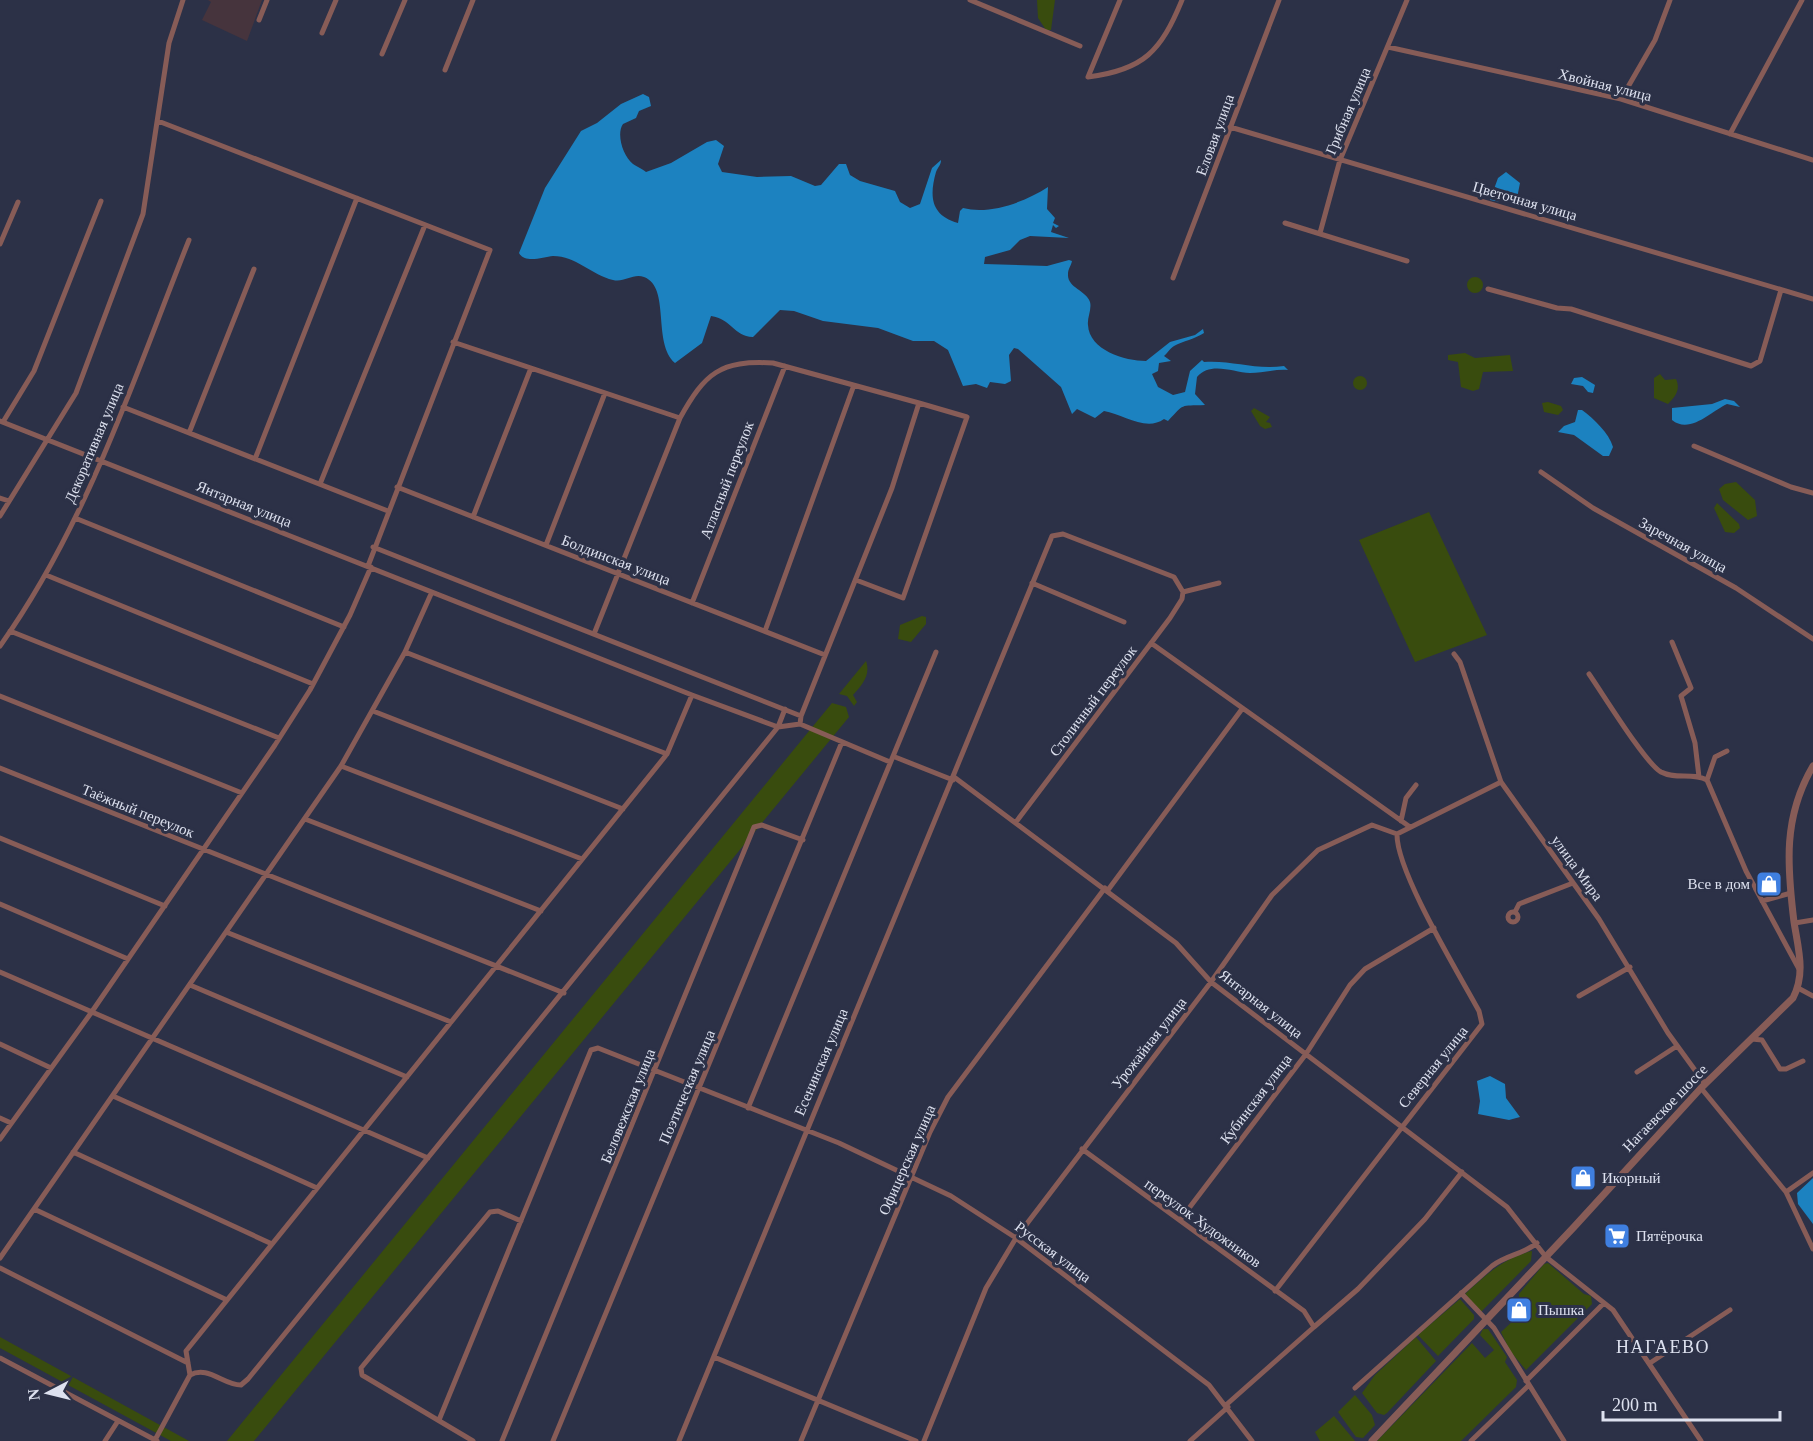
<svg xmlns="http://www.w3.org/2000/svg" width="1813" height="1441" viewBox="0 0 1813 1441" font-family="'Times New Roman',serif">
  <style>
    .commercial { fill: #46343d }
    .green { fill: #394c0e }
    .water { fill: #1c82c0 }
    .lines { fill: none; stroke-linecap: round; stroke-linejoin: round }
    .minor { stroke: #875c57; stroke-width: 5 }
    .tertiary { stroke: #875c57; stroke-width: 7 }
    .labels { text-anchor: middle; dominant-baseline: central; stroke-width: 6; stroke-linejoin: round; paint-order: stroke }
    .street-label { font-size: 15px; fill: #dde1ef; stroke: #2c3147 }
    .poi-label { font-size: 15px; fill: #dde1ef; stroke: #2c3147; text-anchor: start }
    .quarter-label { font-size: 18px; letter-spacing: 1.5px; fill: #dde1ef; stroke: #2c3147 }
  </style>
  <rect width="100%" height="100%" fill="#2c3147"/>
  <!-- commercial -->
  <path class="commercial" d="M208 0H262L247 41 202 20 211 2Z"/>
  <!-- green -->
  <path class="green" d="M1037 0H1055L1051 30H1046L1038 18Z
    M1467 285a8 8 0 1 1 16 0a8 8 0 1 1-16 0Z
    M1465 353 1475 358 1510 355 1513 371 1483 372 1479 389 1473 391 1461 387 1458 362 1448 360V355Z
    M1660 374 1665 380 1676 379C1681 390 1675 397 1668 404L1654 398V378Z
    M1353 383a7 7 0 1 1 14 0a7 7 0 1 1-14 0Z
    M1548 402 1561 406 1563 410 1558 415 1544 412 1542 403Z
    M1254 408 1270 417 1266 422 1270 423 1272 427 1265 429 1260 426 1251 411Z
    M1736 482 1755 500 1757 516 1748 520 1723 500 1719 489 1725 484Z
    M1717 503 1739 524 1740 528 1734 533 1725 532 1714 508Z
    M1429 512 1487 635 1415 662 1359 540Z
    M922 616 926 617V624L911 642 898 639 900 625Z
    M866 661C871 675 862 685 853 695L857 702 854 706 847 696 839 694Z
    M832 703 846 707 849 717 254 1441H227Z
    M1532 1251 1531 1261 1480 1313 1465 1294C1486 1275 1503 1258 1532 1251Z
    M1548 1263 1584 1294 1591 1296 1592 1304 1526 1370 1510 1351 1501 1332 1515 1319 1518 1321 1527 1305 1519 1299V1294L1544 1264Z
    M1460 1299 1474 1315V1319L1438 1356 1418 1335Z
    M1483 1329H1488L1507 1357 1505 1362 1517 1380 1516 1387 1461 1441H1377L1472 1343 1485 1358 1494 1350 1480 1335Z
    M0 1337 189 1441H171L0 1348Z
    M1416 1337 1436 1361 1387 1413 1384 1415 1377 1413 1362 1393 1375 1375Z
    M1355 1395 1372 1415 1375 1425 1363 1438 1356 1437 1338 1412Z
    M1334 1416 1355 1441H1320L1315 1432Z"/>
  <!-- water -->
  <path class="water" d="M643 94 649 97 651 106 639 111 636 118 623 124C616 134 623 156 633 164 637 167 643 169 646 172L671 163 707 142 716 140 724 146 718 164 722 172 757 177 791 176 815 186 821 185 839 164H846L850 175 860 181 895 191 900 202 910 208 920 204 932 168 941 160C941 165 938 167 936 172 929 197 931 215 958 223L960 211 963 208C990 215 1025 202 1048 187L1047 209 1055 218 1053 223 1059 226 1056 228 1053 225 1051 232 1069 238 1030 236 1020 240 1010 250 985 257 984 264 1047 266 1069 260 1072 261C1071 266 1068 269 1068 274 1067 288 1086 290 1090 302 1092 309 1087 318 1088 325 1089 350 1125 361 1146 361L1170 342 1195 335 1203 329 1204 333C1195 339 1183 341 1174 346 1169 349 1168 353 1164 356L1171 361 1159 363 1158 371 1152 374 1158 387 1173 395 1185 392 1190 371 1202 360 1204 362C1232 360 1254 370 1284 366L1288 370C1275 369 1262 373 1250 373 1233 372 1210 361 1197 377L1195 394 1205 405C1179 406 1185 403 1168 421L1164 419C1146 432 1123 414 1104 411L1095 418 1077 409 1072 414 1061 387 1018 349 1014 348 1009 355 1011 381 1005 384 990 382 987 388 976 384 963 386 948 350 934 341H913L878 328 823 321 794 311 780 310 753 337C733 336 732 319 711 316L702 343 675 363C652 343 671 287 644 277 633 273 624 283 613 280 592 275 576 256 553 256 543 257 525 264 519 253L545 188 581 131 597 123 621 104Z
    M1506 172 1520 183 1517 198 1501 202 1490 200 1498 178Z
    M1582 377 1595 385 1593 393 1588 392 1583 386 1571 384 1574 378Z
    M1725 399 1734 401 1740 407 1727 404C1713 410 1690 435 1672 420V408L1712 404Z
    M1578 410H1582C1594 419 1609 433 1613 447L1609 456H1603L1574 435 1558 432 1564 426 1575 422Z
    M1490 1076 1505 1084 1506 1098 1520 1117 1509 1120 1478 1114 1480 1101 1477 1081Z
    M1813 1178V1224L1798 1204 1797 1193Z"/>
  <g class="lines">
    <!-- minor -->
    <path class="minor" d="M970 0 1080 46
      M1120 0 1088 77C1144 70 1161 51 1182 0
      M259 20 267 0
      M322 33 336 0
      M1388 47 1621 99 1813 160
      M382 54 405 0
      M445 70 473 0
      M1621 99 1655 40 1670 0
      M158 121 490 250 368 566
      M1230 127 1813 299
      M1730 134 1802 0
      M1285 223 1407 261
      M1320 233 1340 160 1407 0
      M0 244 18 202
      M1173 278 1279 0
      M1488 289 1557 308 1571 309 1751 366 1760 361 1781 290
      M453 342 680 418
      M123 407 388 511
      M0 421 692 695 778 727 800 724 890 762
      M3 422 34 371 101 201
      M189 433 254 269
      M1694 446 1791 487 1813 493
      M255 459 357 198
      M1541 472 1593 508 1736 588 1813 639
      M320 484 425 225
      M397 487 825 655
      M0 498 9 501
      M0 516 76 393 143 214 169 43 183 0
      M473 517 531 368
      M75 518 344 627
      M546 545 605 393
      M373 547 801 716
      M46 575 313 684
      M856 580 903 598 967 417 919 403
      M1032 583 1124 622
      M1183 592 1219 583
      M692 603 785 366
      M10 631 279 738
      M765 631 854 385
      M594 634 680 418C705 373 720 360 773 363L919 403 892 488 801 716 800 724
      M1672 642 1691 688 1681 696 1695 743 1699 777
      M1151 643 1410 827
      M0 646C87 524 134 378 189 240
      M405 652 667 754
      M1454 654 1460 662 1501 782 1599 919 1668 1033 1705 1084
      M1589 674C1603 694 1645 763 1661 772 1676 780 1692 772 1707 780L1746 871 1799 969
      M0 696 242 793
      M373 711 623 809
      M895 757 953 780
      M341 766 582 859
      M0 768 564 993
      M954 777 1176 943 1211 982 1507 1207 1546 1257 1613 1310 1701 1441
      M1707 780 1715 757 1727 751
      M305 819 541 911
      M1401 821 1406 798 1416 785
      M1016 822 1170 618 1182 599 1183 592
      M0 838 165 906
      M1108 890 1242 709
      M1762 901 1791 893
      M0 904 128 959
      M1508 917a5 5 0 1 1 10 0a5 5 0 1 1-10 0Z
      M1515 912 1519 904 1573 883
      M1795 923 1813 920
      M226 932 451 1022
      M0 972 428 1158
      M190 985 407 1077
      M1798 988 1813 996
      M1579 996 1630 967
      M1752 1039 1762 1040 1780 1069H1786L1803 1061
      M0 1044 51 1068
      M1637 1072 1677 1046
      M1701 1088 1786 1192 1813 1249
      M113 1096 317 1188
      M748 1108 936 652
      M0 1118 11 1123
      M0 1139 91 1013 275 745 310 690 350 615 371 567
      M1082 1149 1304 1311 1314 1327 1226 1405
      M73 1152 272 1244
      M1786 1192 1813 1173
      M34 1209 227 1300
      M1180 1220 1306 1054 1350 985 1365 969 1434 928
      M0 1258 341 766 405 652 431 594
      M0 1268 188 1363
      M1275 1291 1482 1024 1479 1011C1459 974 1396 871 1397 834
      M1461 1293 1494 1328 1564 1441
      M1314 1327 1358 1289 1425 1219 1462 1172
      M714 1357 916 1441
      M0 1358 157 1441
      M1650 1363 1730 1310
      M190 1375 186 1351 667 754 692 695
      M1526 1381 1604 1303
      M1355 1388 1492 1266C1506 1255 1524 1254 1537 1243
      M439 1420 591 1050 598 1048 839 1143 951 1196 1016 1238 1209 1385 1252 1441
      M155 1440 190 1375C208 1365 223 1385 241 1385L248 1379 778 727 785 709
      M105 1441 118 1421
      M473 1441 362 1375 361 1368 490 1212 498 1211 521 1221
      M502 1441 754 827 762 825 803 840
      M553 1441 842 742
      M679 1441 1052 536 1063 534 1174 577 1183 592
      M801 1441 930 1132 948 1097 1105 888
      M924 1441 986 1288 1016 1238 1211 982 1272 895 1318 850 1372 825 1397 834 1501 782
      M1190 1441 1228 1407
      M1471 1441 1529 1385"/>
    <!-- tertiary -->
    <path class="tertiary" d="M1372 1441 1574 1227 1701 1088 1793 998C1806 973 1798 948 1794 922 1787 865 1783 817 1813 766"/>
  </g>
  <!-- icons -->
  <defs>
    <symbol id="shop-square" viewBox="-11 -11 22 22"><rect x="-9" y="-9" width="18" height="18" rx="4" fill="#3f7fe0" stroke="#2c3147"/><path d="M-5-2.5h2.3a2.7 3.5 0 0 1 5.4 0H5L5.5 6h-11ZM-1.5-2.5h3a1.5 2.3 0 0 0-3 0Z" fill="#fff"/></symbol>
    <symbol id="supermarket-square" viewBox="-11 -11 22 22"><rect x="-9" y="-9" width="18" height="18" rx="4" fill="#3f7fe0" stroke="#2c3147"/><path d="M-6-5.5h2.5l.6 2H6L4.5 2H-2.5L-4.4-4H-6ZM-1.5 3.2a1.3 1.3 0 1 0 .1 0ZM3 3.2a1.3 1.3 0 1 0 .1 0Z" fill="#fff"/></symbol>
  </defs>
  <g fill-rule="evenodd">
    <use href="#shop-square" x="1754" y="869" width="30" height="30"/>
    <use href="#shop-square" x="1568" y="1163" width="30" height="30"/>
    <use href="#supermarket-square" x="1602" y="1221" width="30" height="30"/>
    <use href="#shop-square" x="1504" y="1295" width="30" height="30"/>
  </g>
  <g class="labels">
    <!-- street labels -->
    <g class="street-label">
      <text transform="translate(1605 85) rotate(14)">Хвойная улица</text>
      <text transform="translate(1348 111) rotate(-67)">Грибная улица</text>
      <text transform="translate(1215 135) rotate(-70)">Еловая улица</text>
      <text transform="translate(1525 201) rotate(16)">Цветочная улица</text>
      <text transform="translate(94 443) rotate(-67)">Декоративная улица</text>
      <text transform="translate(727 480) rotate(-69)">Атласный переулок</text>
      <text transform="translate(244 504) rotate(22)">Янтарная улица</text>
      <text transform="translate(1683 545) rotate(29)">Заречная улица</text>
      <text transform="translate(616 560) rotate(21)">Болдинская улица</text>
      <text transform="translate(1093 701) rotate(-53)">Столичный переулок</text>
      <text transform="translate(138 811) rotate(22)">Таёжный переулок</text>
      <text transform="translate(1577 868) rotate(54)">улица Мира</text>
      <text transform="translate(1261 1004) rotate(38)">Янтарная улица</text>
      <text transform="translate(1149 1043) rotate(-52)">Урожайная улица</text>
      <text transform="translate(821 1062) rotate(-67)">Есенинская улица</text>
      <text transform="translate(1433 1067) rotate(-51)">Северная улица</text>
      <text transform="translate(687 1087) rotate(-67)">Поэтическая улица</text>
      <text transform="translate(1256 1099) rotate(-53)">Кубинская улица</text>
      <text transform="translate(628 1106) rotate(-68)">Беловежская улица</text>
      <text transform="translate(1665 1108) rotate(-46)">Нагаевское шоссе</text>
      <text transform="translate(907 1160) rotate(-66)">Офицерская улица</text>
      <text transform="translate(1203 1223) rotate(36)">переулок Художников</text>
      <text transform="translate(1053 1252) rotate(37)">Русская улица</text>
    </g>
    <!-- poi labels -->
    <g class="poi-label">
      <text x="1750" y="884" text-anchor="end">Все в дом</text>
      <text x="1602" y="1178">Икорный</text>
      <text x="1636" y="1236">Пятёрочка</text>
      <text x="1538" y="1310">Пышка</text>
    </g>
    <!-- quarter labels -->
    <g class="quarter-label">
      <text x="1663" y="1347">НАГАЕВО</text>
    </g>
  </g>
  <!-- north arrow -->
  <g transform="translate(48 1393) rotate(263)" stroke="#2c3147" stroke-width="4.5" paint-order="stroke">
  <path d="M0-4.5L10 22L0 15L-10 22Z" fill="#dde1ef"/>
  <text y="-9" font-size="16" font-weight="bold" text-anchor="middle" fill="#dde1ef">N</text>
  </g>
  <!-- scale -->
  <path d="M1603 1411v9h177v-9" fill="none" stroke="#dde1ef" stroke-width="3"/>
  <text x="1612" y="1411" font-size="18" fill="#dde1ef" stroke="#2c3147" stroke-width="4.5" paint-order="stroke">200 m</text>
</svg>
